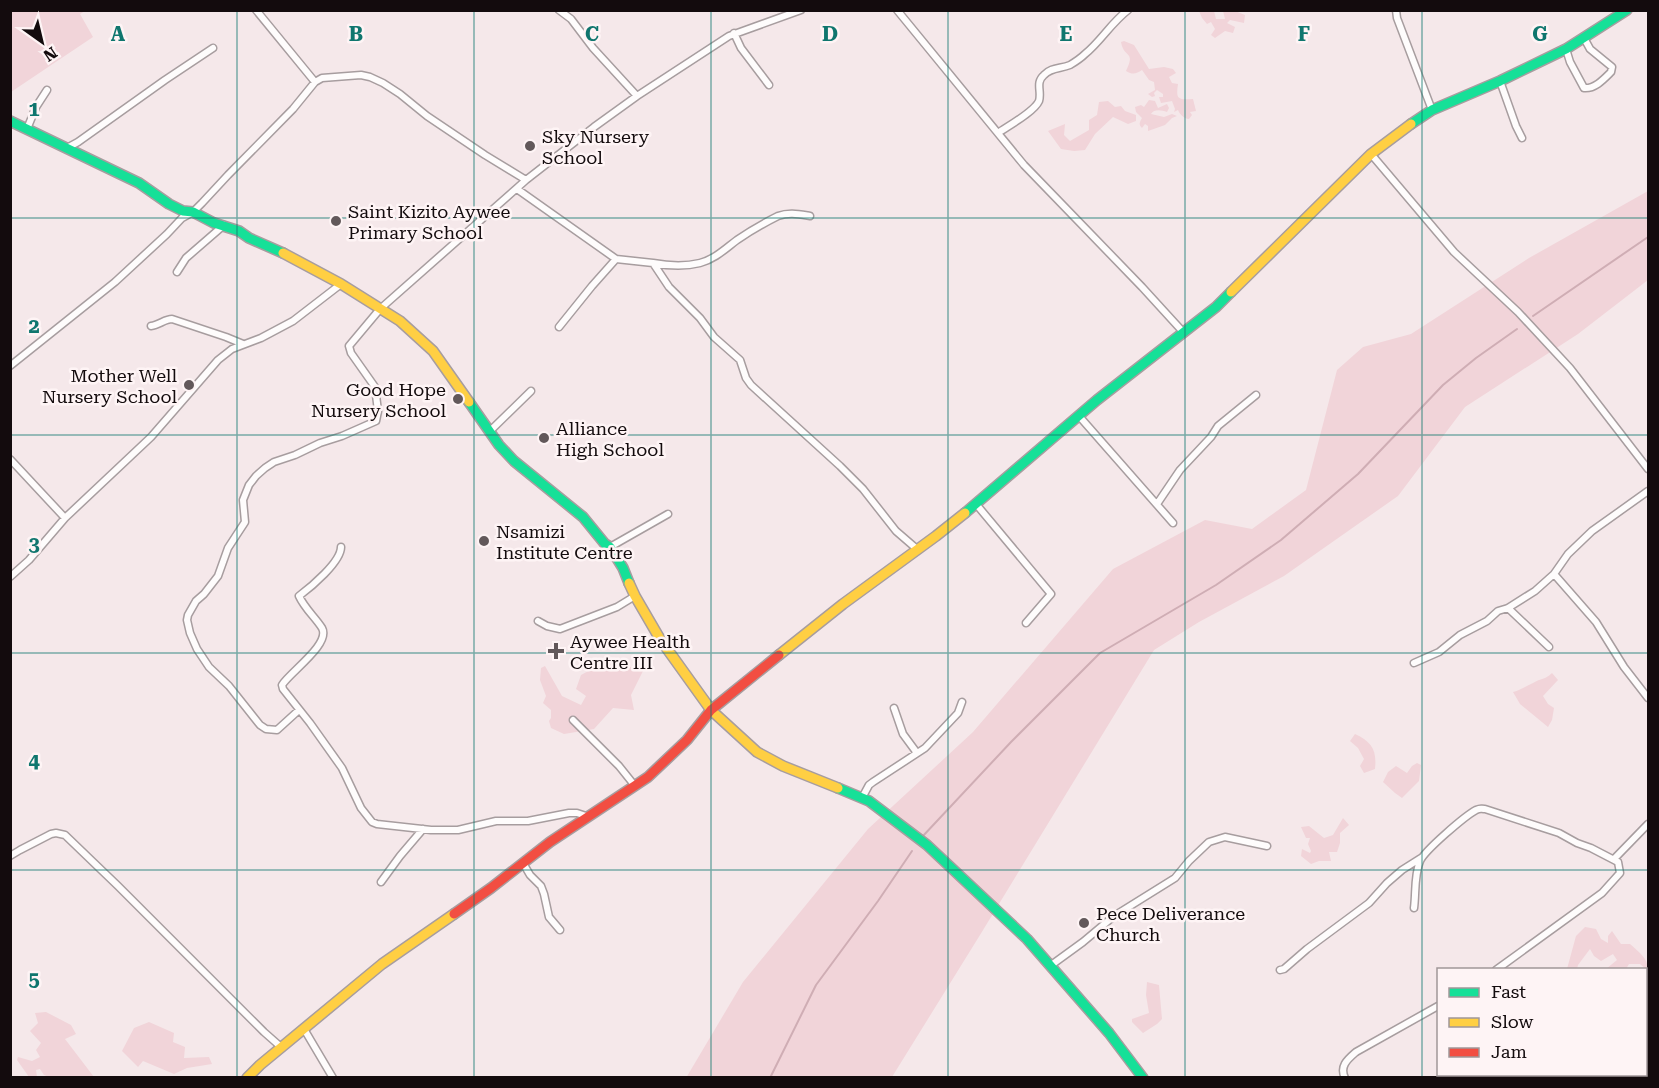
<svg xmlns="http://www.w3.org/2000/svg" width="1659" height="1088" viewBox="0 0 1659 1088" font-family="'Roboto Serif',serif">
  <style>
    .green { fill: #f1d4d9 }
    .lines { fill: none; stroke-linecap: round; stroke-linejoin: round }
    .stream { stroke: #cfadb4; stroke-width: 2 }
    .street-casing { stroke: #a79d9f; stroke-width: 9 }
    .fast-casing { stroke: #a79d9f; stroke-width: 12 }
    .slow-casing { stroke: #a79d9f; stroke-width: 12 }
    .jam-casing { stroke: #a79d9f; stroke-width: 12 }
    .street { stroke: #fefcfc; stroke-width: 6 }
    .fast { stroke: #16e098; stroke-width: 9 }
    .slow { stroke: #ffcf43; stroke-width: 9 }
    .jam { stroke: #f24e42; stroke-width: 9 }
    .grid { fill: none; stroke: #0f766e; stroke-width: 1.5; stroke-opacity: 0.55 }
    .poi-dot { fill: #62585a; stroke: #fef4f5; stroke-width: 2 }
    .labels { text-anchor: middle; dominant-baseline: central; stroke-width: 5; stroke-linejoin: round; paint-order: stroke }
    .poi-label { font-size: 18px; fill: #130b0d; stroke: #fef4f5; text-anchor: start }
    .grid-label { font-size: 20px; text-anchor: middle; font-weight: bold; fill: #0f766e; stroke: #fef4f5; stroke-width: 5; stroke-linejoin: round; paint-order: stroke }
  </style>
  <rect width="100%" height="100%" fill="#f5e8ea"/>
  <!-- green -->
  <path class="green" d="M11 10 85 11 80 14 93 37 11 92Z
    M1199 11H1214L1216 19H1225L1223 11H1235L1245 15 1244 23 1230 20 1227 23 1235 27 1233 33 1225 31 1215 38 1211 35 1215 29 1211 22 1207 24 1202 18Z
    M1124 41 1134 45 1149 69 1164 67 1173 69 1176 73 1169 77 1172 83 1178 84C1176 99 1177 100 1193 99L1196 111 1190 112 1192 115 1189 119C1184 119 1179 113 1178 110L1174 112 1175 109 1172 101 1161 103 1159 97H1163V94L1157 90 1154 93 1155 96 1152 97 1148 94 1155 90 1154 82 1149 80 1142 70C1136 74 1133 75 1126 71 1136 50 1124 59 1121 42Z
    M1149 100 1155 101 1158 108 1167 104 1169 108 1167 112C1161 110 1154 109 1151 114L1164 117 1172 114 1177 116 1172 118 1165 125 1148 131V126L1145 124 1142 128C1138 124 1140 122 1142 118L1136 112 1135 107 1141 105 1144 107Z
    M1108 101 1115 107 1121 106 1125 111 1136 115V121L1128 124 1113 117 1095 134 1085 150 1074 151 1061 149 1048 131 1065 124 1064 135 1070 141 1089 130V120L1097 115 1099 102Z
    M1648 191V280L1578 334 1465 407 1398 496 1284 576 1199 622 1154 650 980 935 892 1077 686 1078 743 982 868 829 973 732 1113 569 1205 520 1252 529 1306 490 1337 370 1363 347 1411 334 1529 258Z
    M621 658 628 666 643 671 631 695 634 710 613 708 594 729 564 734 551 728 549 721 551 718V710L543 703 546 696 540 680 541 668 545 666 562 696 581 705 586 696 576 689 581 675 605 662Z
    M1552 673 1558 680 1543 696 1548 704 1554 708 1552 720 1548 727 1520 704 1513 692C1521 690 1526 686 1533 683 1541 678 1545 680 1552 673Z
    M1355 734C1372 742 1377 750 1375 769L1364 773 1360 766 1364 759 1358 748 1350 741Z
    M1417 763 1421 765 1419 781 1402 798 1395 793 1383 782 1388 772 1396 766 1407 773 1412 766Z
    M1343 818 1349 825 1340 833V843L1337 852H1329L1331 861H1319L1311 864 1301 856 1302 849 1310 853 1311 851 1308 844 1310 838H1306L1301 827 1309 826 1324 838 1333 835Z
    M1585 927 1596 929 1601 939 1608 943V936L1612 931 1621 944H1630C1639 952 1649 959 1648 971L1640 964H1629L1626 969H1606L1617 960 1613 954 1601 961 1594 956 1590 949 1578 965 1577 969H1567L1576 936Z
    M1147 982 1159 985 1162 1019 1157 1024 1143 1033 1132 1022V1019L1149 1013 1146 995Z
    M46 1012 71 1025 76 1034 65 1039 94 1077H49L44 1075 40 1069 36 1070 37 1077H29L17 1060 18 1057 32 1061 40 1057 36 1050 41 1043 30 1031 38 1023 35 1013Z
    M149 1022 174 1033 173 1042 185 1047 184 1058 209 1057 212 1064 187 1068 174 1074 143 1061 138 1067 122 1051 134 1028Z"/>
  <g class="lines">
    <!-- stream -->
    <path class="stream" d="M1533 316 1648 237
      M922 837 1011 742 1100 653 1216 585 1281 540 1358 474 1443 385 1476 358 1517 329
      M770 1078 816 985 878 901 912 851"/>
    <defs>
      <path id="street" d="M256 10 315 82
        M559 10 571 19 593 48 637 96
        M897 10 1024 165 1142 287 1184 333
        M1396 10 1397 18 1432 110
        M734 33 741 48 769 85
        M1566 49 1570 62 1584 88C1595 89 1604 79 1611 72L1612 67 1590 49 1584 38
        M1500 81 1516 126 1522 138
        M27 129 36 107 47 90
        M998 133C1008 126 1034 112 1039 101 1042 91 1035 83 1044 75 1051 67 1061 69 1070 65 1075 62 1081 58 1085 54 1101 41 1111 23 1128 10
        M67 148 78 142 165 80 213 48
        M1371 154 1454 252 1518 312 1570 368 1648 469
        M517 189 616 259 653 263 669 287 700 318 714 337 740 360 746 378 751 385 840 466 863 489 896 531 918 550
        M653 263C669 266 684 267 700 263 715 259 725 249 737 240 750 231 764 223 778 216 789 212 798 214 810 216
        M177 272 186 258 224 225
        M151 326C159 325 165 319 172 319L226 337 243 344
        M559 327 592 286 616 259
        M10 366 115 282 167 234 182 218 193 212 202 203 228 175 293 109 315 82 322 78 361 75 370 77 383 83 400 94 427 116 485 155 526 180
        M1079 416 1173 523
        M489 432 531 391
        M10 459 65 518
        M976 504 1051 594 1026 623
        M1157 504 1180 470 1211 437 1218 426 1256 395
        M341 547C341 562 311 587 299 596 305 609 315 617 322 628 331 644 290 672 282 685L283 689 310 723 342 768 361 808 372 822 377 824 431 830H458L496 821H528L569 813H577L589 817
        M610 547 668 514
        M1554 574 1596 622 1624 667 1648 698
        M10 577 29 560 65 518 151 437 218 360 232 349 261 338 293 321 341 284
        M1508 608 1549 647
        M538 621 547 626 560 629 617 607 635 596
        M1414 663 1439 652 1460 635 1487 621 1498 611 1508 608 1535 591 1554 574 1568 554 1592 531 1648 491
        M894 708 903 734 917 753
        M299 710 277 730 266 729 260 725 229 686 209 667 197 649 190 633 187 620 188 615 196 601 204 594 218 576 228 548 245 522 243 500 249 485 256 476 265 468 274 462 295 455 320 443 342 436 376 421 378 411 375 387 351 353 349 346 380 309 526 180 594 127 637 96 729 36 801 10
        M573 720 619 766 635 786
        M862 798 869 785 873 782 925 748 958 713 962 702
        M10 856 20 850 51 834 56 833 65 835 118 886 264 1032 281 1047
        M1614 859 1648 824
        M523 863 530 875 541 886 544 894 549 917 560 930
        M381 882 400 856 423 829
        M1414 908C1416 894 1414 875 1420 861 1425 850 1465 816 1476 810 1481 808 1480 809 1485 809L1559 833 1577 843 1591 848 1618 862 1620 873 1602 893 1496 970
        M1050 966 1083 942 1114 916 1175 878 1189 861 1209 842 1225 837 1267 846
        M1280 970 1284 969 1307 949 1369 903 1387 883 1402 870 1421 858
        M304 1029 333 1078
        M1345 1078C1339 1066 1348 1059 1356 1052L1438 1006"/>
      <path id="fast" d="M10 121 139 183 169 204 183 211 193 212 214 223 239 231 249 238 283 253
        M1411 124 1432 110 1500 81 1566 49 1627 10
        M469 402 499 445 514 461 583 517 605 544 610 547 623 568 629 583
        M965 513 1097 400 1216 307 1231 292
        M838 788 869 801 927 845 1027 939 1109 1033 1143 1078"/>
      <path id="slow" d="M283 253 341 284 400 321 433 351 469 402
        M1231 292 1371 154 1411 124
        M629 583 635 596 660 639 711 710 757 752 783 766 838 788
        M779 655 843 604 936 536 965 513
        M247 1078 260 1065 382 964 454 914"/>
      <path id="jam" d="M454 914 491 888 550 842 648 777 687 740 711 710 779 655"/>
    </defs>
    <!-- street casing -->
    <use href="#street" class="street-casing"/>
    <!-- fast casing -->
    <use href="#fast" class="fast-casing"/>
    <!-- slow casing -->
    <use href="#slow" class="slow-casing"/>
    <!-- jam casing -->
    <use href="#jam" class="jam-casing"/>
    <!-- street -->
    <use href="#street" class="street"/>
    <!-- fast -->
    <use href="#fast" class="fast"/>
    <!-- slow -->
    <use href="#slow" class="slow"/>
    <!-- jam -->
    <use href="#jam" class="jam"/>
  </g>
  <!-- grid -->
  <path class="grid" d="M237 10V1078M474 10V1078M711 10V1078M948 10V1078M1185 10V1078M1422 10V1078M10 218H1648M10 435H1648M10 653H1648M10 870H1648"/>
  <!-- markers -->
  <g class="poi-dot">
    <circle cx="530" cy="146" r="6"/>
    <circle cx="336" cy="221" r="6"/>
    <circle cx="189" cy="385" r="6"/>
    <circle cx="458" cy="399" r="6"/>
    <circle cx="544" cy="438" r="6"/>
    <circle cx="484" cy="541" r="6"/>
    <path d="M553 642h6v6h6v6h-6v6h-6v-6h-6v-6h6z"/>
    <circle cx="1084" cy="923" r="6"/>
  </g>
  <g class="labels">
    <!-- poi labels -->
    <g class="poi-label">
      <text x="542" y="136">Sky Nursery<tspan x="542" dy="21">School</tspan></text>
      <text x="348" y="211">Saint Kizito Aywee<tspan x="348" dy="21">Primary School</tspan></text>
      <text x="177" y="375" text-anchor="end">Mother Well<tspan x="177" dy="21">Nursery School</tspan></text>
      <text x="446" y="389" text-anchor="end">Good Hope<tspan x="446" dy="21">Nursery School</tspan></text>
      <text x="556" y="428">Alliance<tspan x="556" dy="21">High School</tspan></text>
      <text x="496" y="531">Nsamizi<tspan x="496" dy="21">Institute Centre</tspan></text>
      <text x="570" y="641">Aywee Health<tspan x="570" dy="21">Centre III</tspan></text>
      <text x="1096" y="913">Pece Deliverance<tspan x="1096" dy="21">Church</tspan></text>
    </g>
  </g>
  <g class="grid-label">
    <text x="118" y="41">A</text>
    <text x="356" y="41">B</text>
    <text x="592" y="41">C</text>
    <text x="830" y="41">D</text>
    <text x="1066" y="41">E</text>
    <text x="1304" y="41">F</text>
    <text x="1540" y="41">G</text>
    <text x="34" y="116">1</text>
    <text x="34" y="333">2</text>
    <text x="34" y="551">3</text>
    <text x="34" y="768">4</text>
    <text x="34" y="986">5</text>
  </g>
  <!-- border -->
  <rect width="1659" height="1088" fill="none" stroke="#130b0d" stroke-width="24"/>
  <!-- legend -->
  <rect x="1437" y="968" width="210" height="108" fill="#fef4f5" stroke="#a09798" stroke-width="1.5"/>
  <rect x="1449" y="988" width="30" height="9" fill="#16e098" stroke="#a09798" stroke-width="1.5"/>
  <text x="1491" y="998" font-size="18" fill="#130b0d">Fast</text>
  <rect x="1449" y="1018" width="30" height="9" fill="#ffcf43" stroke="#a09798" stroke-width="1.5"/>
  <text x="1491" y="1028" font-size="18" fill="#130b0d">Slow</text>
  <rect x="1449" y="1048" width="30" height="9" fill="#f24e42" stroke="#a09798" stroke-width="1.5"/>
  <text x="1491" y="1058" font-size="18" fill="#130b0d">Jam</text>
  <!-- north arrow -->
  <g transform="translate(42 42) rotate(146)" stroke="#fef4f5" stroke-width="4.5" paint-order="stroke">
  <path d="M0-4.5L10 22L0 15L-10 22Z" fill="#130b0d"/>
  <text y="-9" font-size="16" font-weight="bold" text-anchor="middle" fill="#130b0d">N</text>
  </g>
</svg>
